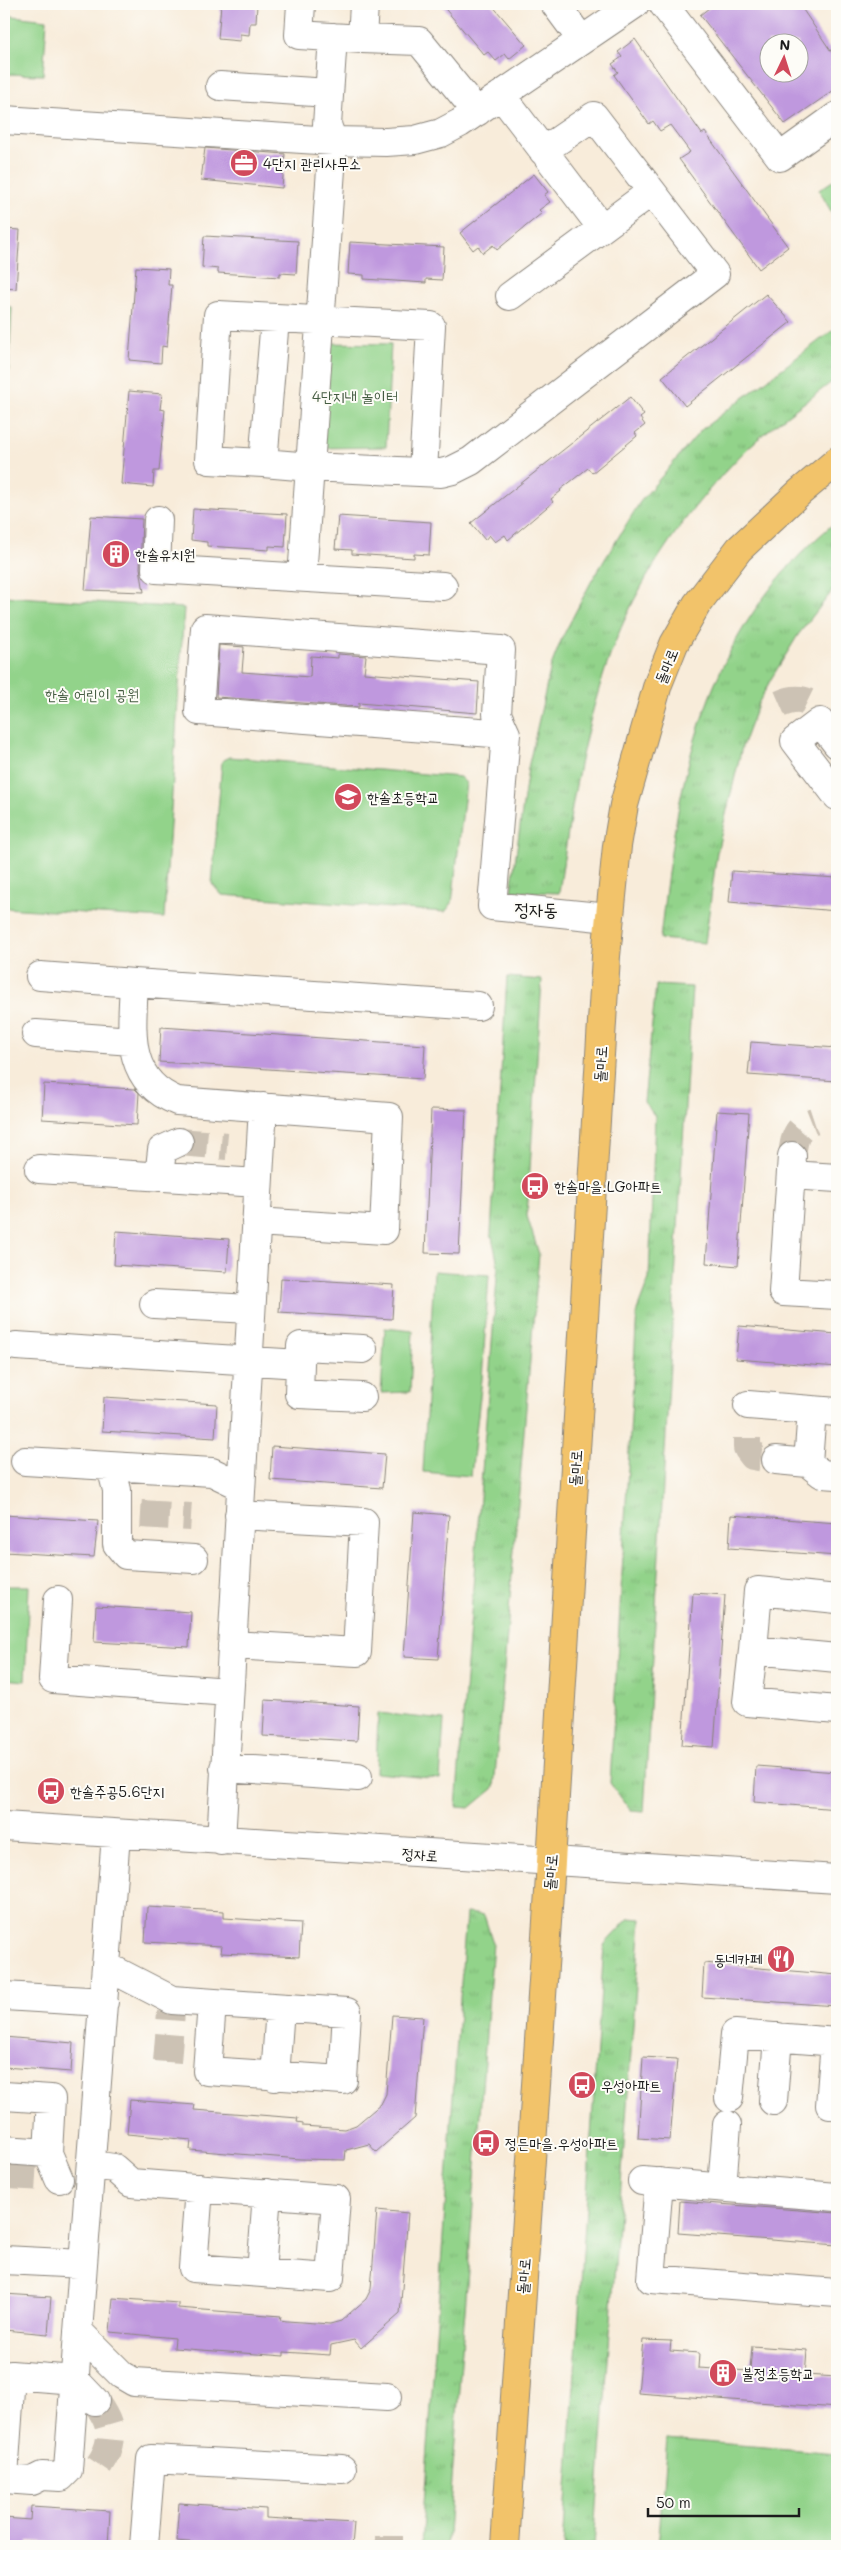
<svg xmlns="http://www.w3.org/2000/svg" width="841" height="2550" viewBox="0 0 841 2550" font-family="Mali,'Poor Story',sans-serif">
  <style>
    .grass { fill: url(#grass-tufts); stroke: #577853 }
    .park { fill: #92d38a; stroke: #577853 }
    .building { fill: #bf98de; fill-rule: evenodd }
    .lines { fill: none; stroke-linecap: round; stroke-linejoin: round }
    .minor-tunnel { stroke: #ccc2b4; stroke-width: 28; stroke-dasharray: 28 14; stroke-linecap: butt }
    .minor-casing { stroke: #8a847b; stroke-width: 30 }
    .major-casing { stroke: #8a847b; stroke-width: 30 }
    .minor { stroke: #fff; stroke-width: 28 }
    .major { stroke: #f2c36a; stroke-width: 28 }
    .labels { text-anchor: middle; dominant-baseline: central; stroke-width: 4; stroke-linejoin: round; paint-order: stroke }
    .poi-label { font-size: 15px; fill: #1c1c1c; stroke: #fdfcf7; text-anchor: start }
    .park-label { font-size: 15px; fill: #455c42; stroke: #fdfcf7 }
    .street-label { font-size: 15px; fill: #1c1c1c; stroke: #fdfcf7 }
    .quarter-label { font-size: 18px; fill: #1c1c1c; stroke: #fdfcf7 }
  </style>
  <defs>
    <pattern id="grass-tufts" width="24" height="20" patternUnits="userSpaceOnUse" patternTransform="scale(1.25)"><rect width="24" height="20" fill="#92d38a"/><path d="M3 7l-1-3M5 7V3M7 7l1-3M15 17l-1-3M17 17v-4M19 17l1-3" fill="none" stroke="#7db576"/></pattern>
  </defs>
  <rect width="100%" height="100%" fill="#fdfcf7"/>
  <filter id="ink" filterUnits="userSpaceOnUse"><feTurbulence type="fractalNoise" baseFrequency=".02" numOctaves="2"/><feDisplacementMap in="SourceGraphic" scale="10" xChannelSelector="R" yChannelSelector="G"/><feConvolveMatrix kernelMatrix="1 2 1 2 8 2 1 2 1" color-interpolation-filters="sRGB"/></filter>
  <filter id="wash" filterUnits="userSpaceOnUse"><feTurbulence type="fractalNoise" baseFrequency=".0096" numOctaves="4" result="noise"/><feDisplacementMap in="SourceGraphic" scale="20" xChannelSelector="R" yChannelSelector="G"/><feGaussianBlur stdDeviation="1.12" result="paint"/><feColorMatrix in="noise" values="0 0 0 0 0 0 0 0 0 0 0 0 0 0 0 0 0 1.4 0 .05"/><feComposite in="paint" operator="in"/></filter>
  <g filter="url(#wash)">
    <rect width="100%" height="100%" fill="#f8ecda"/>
    <!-- grass -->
    <path class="grass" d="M837 327V378C805 403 768 427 740 456 689 508 643 572 616 640 584 721 571 808 559 893L511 891 528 768 551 666 562 638 591 582 640 502 701 430Z
      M837 521V585L798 635 771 679 758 704 742 747 717 852 705 943 660 939C678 776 702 631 837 521Z
      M507 977 542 980 527 1216 539 1254 494 1788 470 1808 456 1807 498 1265 491 1232Z
      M656 985 692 987 644 1812 631 1811 610 1783 637 1310 649 1279 655 1116 644 1102Z
      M466 1913 484 1915 493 1943 447 2546H421Z
      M629 1918 641 1919 594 2546H563L604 1945Z"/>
    <!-- park -->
    <path class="park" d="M4 15 47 20 43 75 4 74Z
      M837 178V222L819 190Z
      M4 306 12 307 8 384H4Z
      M325 343 391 344 386 447 316 448Z
      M4 596 184 608 164 918 4 908Z
      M230 757 460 777 466 783 452 903 445 912 222 895 212 884 222 761Z
      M434 1271 489 1275 482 1379 471 1476 423 1472Z
      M385 1328 413 1331 410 1392 381 1393Z
      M4 1586H29L25 1681 4 1679Z
      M378 1713 444 1720 440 1779 376 1773Z
      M667 2439 837 2453V2546H658Z"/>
    <g id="blocks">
      <!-- building -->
      <path class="building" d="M221 4H257L256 23H250L249 35 240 34V41L218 39Z
        M441 4H491L526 45 509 59 505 54 496 61 488 52 484 55Z
        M714 4H799L837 60V88L785 124 700 15ZM768 42H798V72H768Z
        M635 39 702 134 705 132 788 247 759 269 679 159 690 152 670 125 660 131 653 121 649 124 614 75 618 72 612 64 622 57 618 52Z
        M205 148 285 154 282 188 201 180Z
        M534 174 548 192 544 195 550 202 539 210 542 213 497 250 493 245 483 253 478 246 473 250 460 233Z
        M4 229 20 230 16 289 4 288Z
        M204 236 298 241 296 274 280 273V277L218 273V269L202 267Z
        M350 242 444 247 442 280 426 279V283L364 279V275L348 274Z
        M136 267 169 269 168 285H172L167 347 162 346 161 363 129 360Z
        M766 294 791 322 685 406 662 377Z
        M129 391 162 394 160 409 165 410 159 471H154L153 487 121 484Z
        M630 397 644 415 640 418 645 425 635 433 637 436 592 473 588 468 560 490 561 491 551 499 553 502 508 540 505 535 495 542 489 535 485 540 471 523Z
        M193 509 287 514 285 547 269 546V550L207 546V542L191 540Z
        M91 516 142 519 140 568 144 592 85 590Z
        M338 516 431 522 429 555 414 554V558L352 554V550L335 549Z
        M219 645 244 647 242 672 310 677 311 656 338 658V654L366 656 364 673 479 682 477 713 359 703V707L216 697Z
        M732 871 837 878V911L729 902Z
        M161 1027 425 1045 423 1079 159 1062Z
        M751 1042 837 1048V1081L748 1075Z
        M44 1084 135 1089 139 1093 137 1125 42 1119Z
        M431 1109 466 1110 459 1254 425 1253Z
        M717 1111 749 1113 738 1266 706 1263Z
        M116 1231 229 1239 227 1272 114 1265Z
        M281 1278 394 1285 392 1319 279 1312Z
        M739 1326 837 1334V1367L736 1359Z
        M104 1397 217 1404 215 1438 102 1431Z
        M272 1446 385 1454 382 1488 270 1480Z
        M414 1512 449 1515 438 1659 404 1657Z
        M4 1515 98 1521 94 1557 4 1552Z
        M731 1515 837 1523V1556L729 1548Z
        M693 1593 725 1595 714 1747 682 1745Z
        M96 1606 191 1612 189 1647 94 1642Z
        M265 1700 359 1706 357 1741 263 1736Z
        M756 1766 837 1772V1809L754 1802Z
        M147 1907 224 1911V1918L301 1923 299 1957 221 1953 222 1946 145 1942Z
        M704 1963 837 1975V2006L702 1997Z
        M392 2015 423 2017 415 2118 376 2152 369 2144 346 2150 345 2160 300 2159 190 2150 191 2140 127 2134 130 2100 195 2105 194 2110 298 2118 297 2122 303 2123V2126L345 2129 356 2125 381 2104 386 2094Z
        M4 2037 73 2043 71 2072 4 2067Z
        M643 2057 677 2059 670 2140 638 2138Z
        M680 2201 837 2213V2245L678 2233Z
        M377 2210 408 2213 400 2314 361 2348 354 2340 331 2345 330 2355 284 2352V2356L174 2348 175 2338 110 2332 113 2298 178 2303V2308L281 2316 280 2320 287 2321 330 2324 341 2321 366 2299 371 2289Z
        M4 2294 51 2297 48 2334 4 2330Z
        M643 2340 671 2341 670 2351 699 2353 698 2368 750 2371 752 2346 807 2350 805 2375 837 2377V2408L638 2393Z
        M179 2503 266 2509V2518L354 2523 352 2546H234L176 2541Z
        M31 2506 110 2511 108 2546 28 2541V2546H4V2518L30 2520Z"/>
    </g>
  </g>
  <g filter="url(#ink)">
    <use href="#blocks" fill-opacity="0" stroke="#8a847b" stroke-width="1"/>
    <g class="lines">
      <!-- minor-tunnel -->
      <path class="minor-tunnel" d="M780 704C794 698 807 697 817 711
        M179 1142 227 1146
        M792 1156C794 1138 796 1127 814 1121
        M747 1438V1448L753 1456 776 1460
        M141 1514 191 1517
        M167 2062 171 2012
        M8 2175 42 2177
        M95 2401C112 2424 116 2440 99 2465
        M389 2546V2536"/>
      <defs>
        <path id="minor" d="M301 4 299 35 362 39 364 4
          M555 4 581 39
          M663 4 780 157 837 116
          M333 37 327 125 333 141 310 467 441 473 453 470 471 461 715 274 594 116 543 151
          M362 39 419 41 477 112
          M220 86 329 93
          M501 95 602 228
          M4 120 333 141 386 142 415 140 441 133 460 123 635 4
          M510 296 651 192
          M275 319 263 463 310 467 302 577
          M263 463 209 460 218 315 431 326 423 472
          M158 520 156 569 443 586
          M506 734 199 711 205 628 501 650 497 714 506 734 492 906 609 918
          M837 744 820 722 795 741 837 796
          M40 976 134 983
          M36 1034 132 1041
          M792 1156 783 1292 837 1295
          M39 1169 258 1183
          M791 1175 837 1178
          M159 1177 162 1150 179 1142
          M256 1222 384 1230 389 1117 177 1101C124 1080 132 1030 134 983L478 1006
          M154 1304 251 1309
          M16 1346 300 1364 301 1346 363 1349
          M300 1364 299 1394 362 1397
          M748 1405 837 1412
          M812 1410 808 1463 822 1474 837 1475
          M776 1460 808 1463
          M25 1461 212 1472 241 1486
          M111 1467 117 1490V1544L126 1555 194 1559
          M58 1600 53 1679 229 1692
          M232 1645 357 1652 364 1522 239 1515
          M753 1650 758 1591 837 1599
          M837 1658 753 1650 747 1702 837 1710
          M224 1768 358 1777
          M4 1826 837 1879
          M221 1841 263 1107
          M106 1966 172 2000 347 2012 343 2080 207 2071 212 2003
          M4 1996 104 2002
          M275 2077 280 2008
          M4 2096 51 2099 48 2153 59 2179
          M729 2098 735 2034 837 2042
          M773 2101 778 2037
          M830 2105 835 2042
          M4 2150 48 2153
          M91 2165 114 2168 131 2183 336 2199 330 2278 193 2268 199 2188
          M642 2181 837 2197
          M659 2182 651 2279 837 2293
          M722 2187 727 2125
          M4 2260 83 2264 116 1835
          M261 2273 267 2193
          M78 2331 122 2375 134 2382 387 2397
          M4 2477 11 2375 75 2380 95 2401
          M4 2479 32 2481 42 2476 61 2477 68 2470 83 2264
          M144 2546 151 2459 342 2469"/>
        <path id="major" d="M505 2546 551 1862 606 956 617 846 624 805 658 684 674 644 697 604 739 549 800 492 837 461"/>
      </defs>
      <!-- minor casing -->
      <use href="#minor" class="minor-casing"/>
      <!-- major casing -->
      <use href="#major" class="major-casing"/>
      <!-- minor -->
      <use href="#minor" class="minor"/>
      <!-- major -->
      <use href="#major" class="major"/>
    </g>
  </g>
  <!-- icons -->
  <defs>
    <symbol id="office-disc" viewBox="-11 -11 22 22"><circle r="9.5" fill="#d1495b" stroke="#fdfcf7"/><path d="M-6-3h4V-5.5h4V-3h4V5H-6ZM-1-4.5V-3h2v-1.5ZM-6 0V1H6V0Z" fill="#fff"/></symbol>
    <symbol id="building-disc" viewBox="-11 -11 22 22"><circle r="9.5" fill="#d1495b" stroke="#fdfcf7"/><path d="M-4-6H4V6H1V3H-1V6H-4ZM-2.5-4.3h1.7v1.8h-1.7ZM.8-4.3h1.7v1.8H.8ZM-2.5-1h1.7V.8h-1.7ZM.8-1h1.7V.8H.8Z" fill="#fff"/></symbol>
    <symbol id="school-disc" viewBox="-11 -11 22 22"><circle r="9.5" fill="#d1495b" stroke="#fdfcf7"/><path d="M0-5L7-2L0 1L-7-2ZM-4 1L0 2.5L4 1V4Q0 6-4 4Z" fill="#fff"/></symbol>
    <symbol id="bus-disc" viewBox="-11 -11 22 22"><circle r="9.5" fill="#d1495b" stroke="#fdfcf7"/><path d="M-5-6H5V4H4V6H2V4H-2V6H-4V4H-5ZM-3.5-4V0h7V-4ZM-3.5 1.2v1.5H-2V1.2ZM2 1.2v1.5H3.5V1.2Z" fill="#fff"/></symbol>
    <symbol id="restaurant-disc" viewBox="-11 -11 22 22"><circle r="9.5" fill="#d1495b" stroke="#fdfcf7"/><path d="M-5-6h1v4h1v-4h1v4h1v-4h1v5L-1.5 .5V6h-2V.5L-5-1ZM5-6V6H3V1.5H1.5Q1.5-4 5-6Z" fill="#fff"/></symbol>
  </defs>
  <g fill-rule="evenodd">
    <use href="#office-disc" x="228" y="147" width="32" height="32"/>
    <use href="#building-disc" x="100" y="538" width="32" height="32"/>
    <use href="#school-disc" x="332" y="781" width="32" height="32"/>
    <use href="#bus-disc" x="519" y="1170" width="32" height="32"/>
    <use href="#bus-disc" x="35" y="1775" width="32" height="32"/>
    <use href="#restaurant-disc" x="765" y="1943" width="32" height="32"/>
    <use href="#bus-disc" x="566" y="2069" width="32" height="32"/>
    <use href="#bus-disc" x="470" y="2127" width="32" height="32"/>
    <use href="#building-disc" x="707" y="2357" width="32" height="32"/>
  </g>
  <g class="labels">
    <!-- poi labels -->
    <g class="poi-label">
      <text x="263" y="163">4단지 관리사무소</text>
      <text x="135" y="554">한솔유치원</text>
      <text x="367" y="797">한솔초등학교</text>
      <text x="554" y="1186">한솔마을.LG아파트</text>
      <text x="70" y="1791">한솔주공5.6단지</text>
      <text x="762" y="1959" text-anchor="end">동네카페</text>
      <text x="601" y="2085">우성아파트</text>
      <text x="505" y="2143">정든마을.우성아파트</text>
      <text x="742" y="2373">불정초등학교</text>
    </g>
    <!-- park labels -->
    <g class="park-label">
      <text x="355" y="396">4단지내 놀이터</text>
      <text x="92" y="694">한솔 어린이 공원</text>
    </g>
    <!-- street labels -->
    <g class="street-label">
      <text transform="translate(666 666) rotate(-68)">돌마로</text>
      <text transform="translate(600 1064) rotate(-87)">돌마로</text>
      <text transform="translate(575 1468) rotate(-87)">돌마로</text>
      <text transform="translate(420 1854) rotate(4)">정자로</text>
      <text transform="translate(550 1872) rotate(-86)">돌마로</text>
      <text transform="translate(523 2276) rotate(-86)">돌마로</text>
    </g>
    <!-- quarter labels -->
    <g class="quarter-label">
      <text x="536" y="909">정자동</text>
    </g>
  </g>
  <!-- margin -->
  <rect width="841" height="2550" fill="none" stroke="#fdfcf7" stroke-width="20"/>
  <!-- north arrow -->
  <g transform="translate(784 58) rotate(4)"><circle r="24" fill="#fdfcf7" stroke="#a3a29f"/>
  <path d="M0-4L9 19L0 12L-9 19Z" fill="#d1495b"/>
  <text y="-8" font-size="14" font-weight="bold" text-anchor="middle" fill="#1c1c1c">N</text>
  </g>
  <!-- scale -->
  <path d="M648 2508v8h151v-8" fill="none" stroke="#1c1c1c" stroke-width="2.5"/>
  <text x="656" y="2508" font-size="15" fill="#1c1c1c" stroke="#fdfcf7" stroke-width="4" paint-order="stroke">50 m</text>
</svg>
